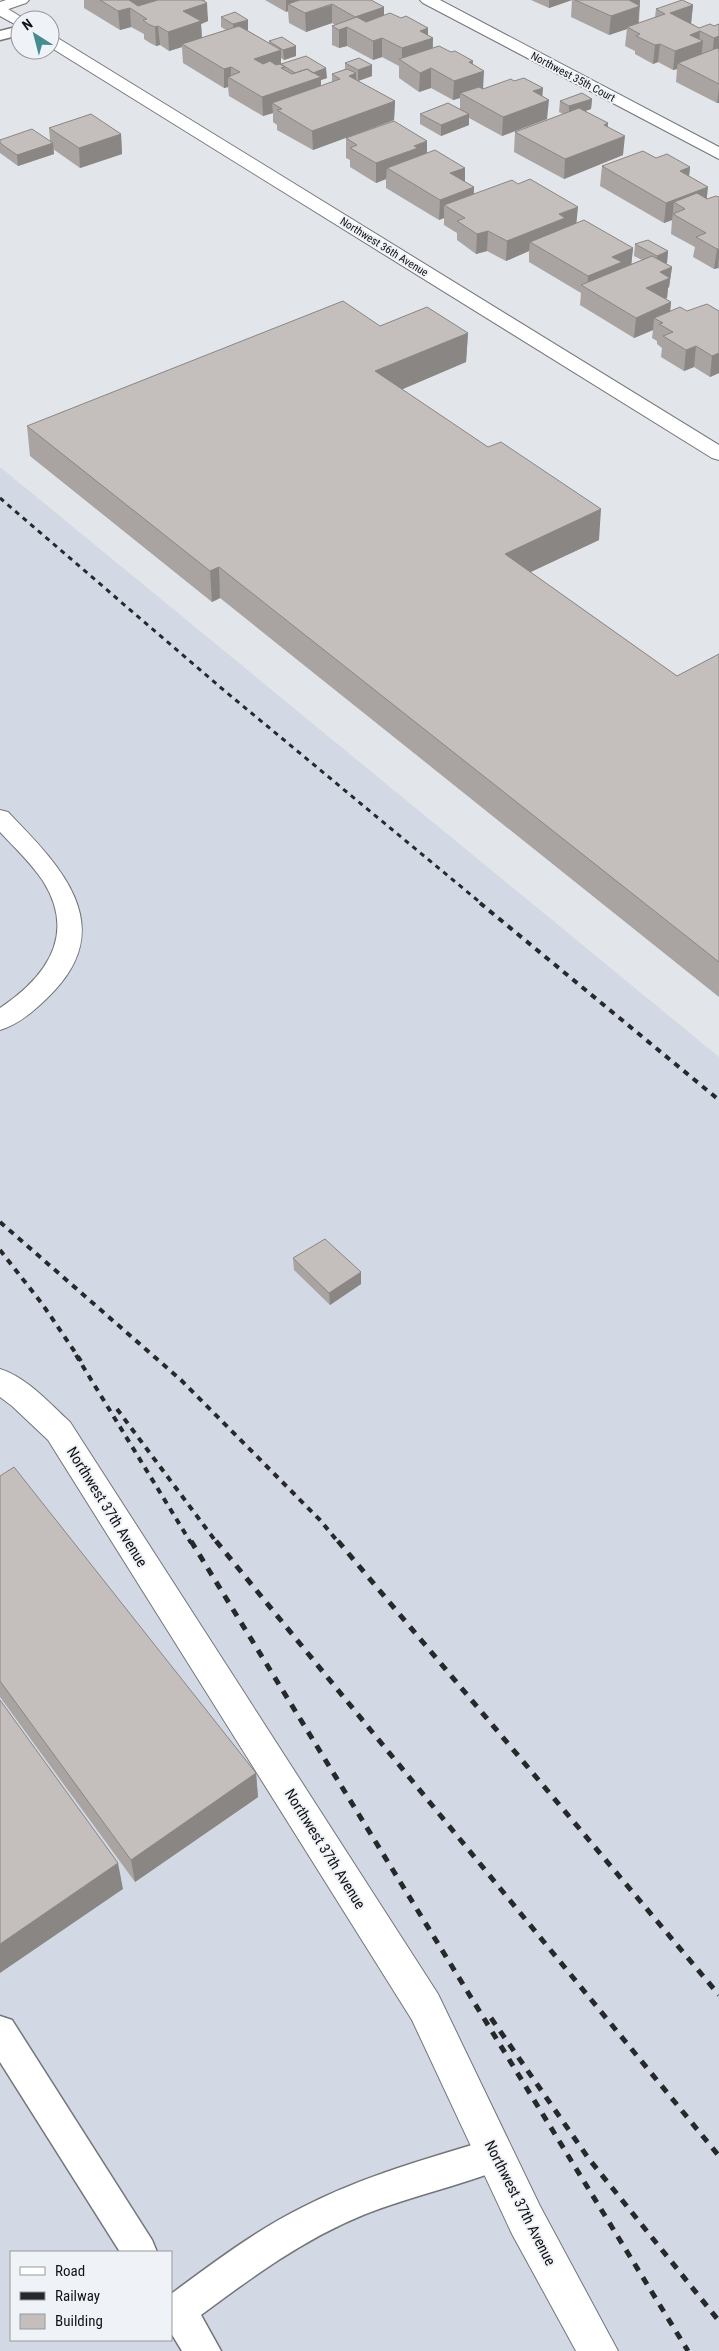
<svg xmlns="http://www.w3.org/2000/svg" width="719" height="2351" viewBox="0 0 719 2351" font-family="'Roboto Condensed',sans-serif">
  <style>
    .built { fill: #d2d9e4; fill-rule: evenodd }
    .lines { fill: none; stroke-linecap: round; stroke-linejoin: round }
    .service-casing { stroke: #73757a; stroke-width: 3 }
    .minor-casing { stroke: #73757a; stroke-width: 2 }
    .tertiary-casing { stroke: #73757a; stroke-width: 2 }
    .service { fill: #fff; fill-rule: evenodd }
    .minor { fill: #fff; fill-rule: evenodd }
    .tertiary { fill: #fff; fill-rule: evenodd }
    .rail-far2 { stroke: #27282b; stroke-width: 3; stroke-dasharray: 5 5; stroke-linecap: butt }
    .rail-far1 { stroke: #27282b; stroke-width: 4; stroke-dasharray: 6 6; stroke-linecap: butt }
    .rail { stroke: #27282b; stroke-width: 5; stroke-dasharray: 8 8; stroke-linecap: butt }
    .wall { fill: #a9a4a2 }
    .shaded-wall { fill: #898684 }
    .building { fill: #c4bfbc; stroke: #898684 }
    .labels { text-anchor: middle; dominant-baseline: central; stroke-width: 4; stroke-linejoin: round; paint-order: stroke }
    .far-street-label { font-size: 11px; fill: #121315; stroke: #eff2f7 }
    .near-street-label { font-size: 15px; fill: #121315; stroke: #eff2f7 }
  </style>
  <rect width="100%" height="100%" fill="#e2e5e9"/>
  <!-- built -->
  <path class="built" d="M0 467 719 1057V2351H0ZM11 2252H171V2340H11Z"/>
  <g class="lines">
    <defs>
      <path id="service" d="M20 26V35L0 40V31Z
        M0 2016 12 2020 152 2240 157 2252H120L0 2062Z
        M495 2138 507 2143 512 2155 507 2167C460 2186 410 2196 363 2215 304 2239 252 2277 201 2315L221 2351H182L171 2333V2294C213 2263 255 2231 301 2208 363 2176 429 2158 495 2138Z"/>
      <path id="minor" d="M6 0H29L26 3 0 12V2Z
        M420 0H440L719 147V159L423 3Z
        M0 810 8 812C57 863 118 922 55 990 40 1006 21 1024 0 1030V1008C46 977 77 935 43 881 31 863 15 848 0 832Z
        M0 1369C28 1378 49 1403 70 1422L438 1994 540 2206 618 2351H576L512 2234 412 2020 48 1440 12 1406 0 1397Z"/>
      <path id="tertiary" d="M0 4 26 20H20V27L0 16Z
        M50 35 56 37 719 445V460L712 458 50 47Z"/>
    </defs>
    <!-- service casing -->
    <use href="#service" class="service-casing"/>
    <!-- minor casing -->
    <use href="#minor" class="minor-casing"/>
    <!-- tertiary casing -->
    <use href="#tertiary" class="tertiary-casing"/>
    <!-- service -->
    <use href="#service" class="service"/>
    <!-- minor -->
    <use href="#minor" class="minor"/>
    <!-- tertiary -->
    <use href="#tertiary" class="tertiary"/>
    <!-- rail-far2 -->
    <path class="rail-far2" d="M0 498 220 687 482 904"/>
    <!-- rail-far1 -->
    <path class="rail-far1" d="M480 903 719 1100
      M0 1222 181 1380 320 1520 339 1543
      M0 1250 43 1305 81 1361
      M76 1355 191 1543
      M117 1409 217 1543"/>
    <!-- rail -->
    <path class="rail" d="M191 1541 688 2351
      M216 1541 719 2156
      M338 1541 719 1995
      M491 2018 589 2159 719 2321"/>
  </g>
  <!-- wall -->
  <path class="wall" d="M84 0H205L208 21 201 24 202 38 226 30 221 27V17L248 30H247L269 43V41L296 46V56L284 60 281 58V64L327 78 321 80V86L332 82V74L345 69V63L372 65V76L358 81 395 101 394 120 313 150 277 130V125L273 122V113L263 116 229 96 228 87 224 88 183 63 182 47 169 51 160 45 156 46 150 43 144 39V34L131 27 120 30 84 8Z
    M265 0H371L384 7V15L433 38V48L473 65 483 89 543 97 547 119 502 136 469 118V125L441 136 420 124V114L460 110V98L453 100 431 88 419 92 399 78V66L382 57 373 60 347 46 339 48 332 45V26L335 25 332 23 306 32 289 23 288 11 286 12Z
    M531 0H572L549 8Z
    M572 0H640L639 23 655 17 656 9 693 5 691 23 699 28 714 26 719 24V103H717L676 82 677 69 673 70 658 62 653 64 635 54V51L625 46 627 29 609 35 571 17Z
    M592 99 591 109 585 111 608 127 623 155 564 179 514 152 515 132 563 114 559 112 560 101Z
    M49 128 121 134 122 154 80 168 53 149 54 154 18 166 0 153V140L50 141Z
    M346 138 427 141V153L465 168V182L474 187V194L576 223 633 248 631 264 642 260 634 256 635 244 668 251 667 263 665 264 672 267 669 287 668 288 667 298 665 299 671 302 670 311H719V373L710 377 694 367 684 371 661 357 662 348 657 344V341L652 338 653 330 634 338 580 305 581 293 529 262V251L506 261 487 251 476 254 457 240V233L444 225V218L439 220 386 188V179L376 183 350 167V160L346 158Z
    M656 158 690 167 689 176 707 199 719 197V269L718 268 714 269 693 257 695 247 671 234 672 220 664 223 600 186 602 166Z
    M380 326 468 333 466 362 402 389 599 540 530 572 677 676 719 654V997L220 598 212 602 30 456 27 426Z
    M293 1258 361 1284 330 1305 294 1270Z
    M0 1476 256 1773 258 1797 135 1882 0 1697Z"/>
  <!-- shaded-wall -->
  <path class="shaded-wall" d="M129 0H161V9L130 8 131 27 120 30 118 11Z
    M286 0H298V8L288 4V11L286 12Z
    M549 0H572L549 8Z
    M619 0H640L638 25 627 27V29L609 35 611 16Z
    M207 3 208 21 201 24 202 40 182 44V47L169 51 168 32 183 11Z
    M332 5V23L306 32 305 13Z
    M693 5 691 24 670 13Z
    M384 7V26L355 32V17Z
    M248 20V30L234 35 233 24Z
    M158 26 160 45 156 46 155 27Z
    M347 27V46L339 48V30Z
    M428 28V39L433 38 432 56 402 61V48L420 31Z
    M700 31 699 43 703 41 701 60 678 63 677 69 673 70 675 51 690 35Z
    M719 36V54L712 57 714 38Z
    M382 38V57L373 60V41Z
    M660 44 658 62 653 64 655 45Z
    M296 46V56L284 60 283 50Z
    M281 50V69L254 78V59Z
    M473 61 472 74 484 71 483 90 460 93V98L453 100 454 81 469 62Z
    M372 65V76L358 81V70Z
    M231 67V79L228 77V87L224 88V69Z
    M326 68 327 78 321 80V96L282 109 272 103 273 113 263 116 262 97 301 76Z
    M431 68V88L419 92 420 73Z
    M356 73V92L349 76Z
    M543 88 542 102 549 100 547 119 502 136 503 117 533 91Z
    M719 88V103H717Z
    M592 99 591 109 569 117V106Z
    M395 101 394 120 313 150 312 131Z
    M469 114V125L441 136V125Z
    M608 123 607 143 625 136 623 155 564 179 565 159 604 125Z
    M121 134 122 154 80 168 79 148Z
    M427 141V160L387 168 386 179 376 183V163L414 146Z
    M53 143 54 154 18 166 17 155Z
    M690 167 688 186 680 171Z
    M465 168V187L450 173Z
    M474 187 473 207 444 205V218L439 220 440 200Z
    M708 187 706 206 685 209 674 202 672 220 664 223 666 203Z
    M578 207 576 227 530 242 529 251 506 261 507 241 559 214Z
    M488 231 487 251 476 254 477 234Z
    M633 248 631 268 587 288 588 276 612 257Z
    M717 249H719V257L718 268 714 269Z
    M668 251 667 263 655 268 657 256Z
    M672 267 669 287 668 288 667 298 644 308 646 288 660 272Z
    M671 302 669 323H663L654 318 653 330 634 338 636 318Z
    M468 333 466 362 375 401V371Z
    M696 346 694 367 684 371 686 350Z
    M719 353V373L710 377 712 356Z
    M601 509 599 540 503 585 505 554Z
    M219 567 220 598 212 602 210 571Z
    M361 1272V1284L330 1305 329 1293Z
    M256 1773 258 1797 135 1882 131 1860Z
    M118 1863 123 1889 0 1973V1944Z"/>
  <!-- building -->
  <path class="building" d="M100 0H130H129L138 6 158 0H202L207 3 183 11 201 21 168 32 158 26 155 27 148 24 143 20 147 19 130 8 118 11Z
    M300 0H371L384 7 355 17 332 4 305 13 288 4Z
    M575 0H629L640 6 611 16Z
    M682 0 693 5 670 13 699 28 710 24 714 26 719 24V36L714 38 700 31 690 35 703 41 675 51 660 44 655 45 636 36 640 34 627 27 665 14 656 9Z
    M235 12 248 20 233 24 221 17Z
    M390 13 401 18 406 16 428 28 420 31 433 38 402 48 382 38 373 41 347 27 339 30 332 26 357 17 366 22Z
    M239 26 281 50 254 59 263 64 270 61 276 65 280 64 285 67 281 68 292 74 307 69 321 77 262 97 228 77 240 72 231 67 224 69 182 44Z
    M282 37 296 46 283 50 269 41Z
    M439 46 451 52 455 51 473 61 469 62 484 71 454 81 431 68 420 73 399 59Z
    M717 48 719 49V84L678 63Z
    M306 56 326 68 313 73 307 69 295 73 281 64Z
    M359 58 372 65 358 70 345 63Z
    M347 69 356 73 349 76 395 101 312 131 277 110 282 109 272 103 340 79 332 74Z
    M524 78 543 88 533 91 549 100 503 117 460 93 479 87 483 89 511 79 514 81Z
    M582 93 592 99 569 106 560 101Z
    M448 103 469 114 441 125 420 114Z
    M579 108 608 123 604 125 625 136 565 159 515 132Z
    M91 114 121 134 79 148 49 128Z
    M394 121 427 141 414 146 418 148 376 163 350 148 357 145 346 138Z
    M32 129 53 143 17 155 0 143V140Z
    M435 150 465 168 450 173 474 187 440 200 387 168Z
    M643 151 656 158 667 154 690 167 680 171 708 187 666 203 602 166Z
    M530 179 578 207 559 214 565 218 507 241 488 231 477 234 457 221 465 218 444 205 512 180 518 184Z
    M697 193 707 199 716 196 719 197V249H717L696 237 706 233 673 214 685 209 674 202Z
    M584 220 633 248 612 257 622 262 588 276 530 242Z
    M648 240 668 251 657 256 635 244Z
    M652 256 672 267 660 272 670 278 646 288 671 302 636 318 581 285Z
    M343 301 380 326 427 307 468 333 375 371 488 447 501 442 601 509 505 554 677 676 719 654V962L219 567 210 571 27 426Z
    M707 304 719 311V353L712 356 696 346 686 350 663 336 673 332 659 324 663 323 654 318 680 307 687 311Z
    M325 1239 361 1272 329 1293 293 1258Z
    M14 1467 256 1773 131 1860 0 1681V1476Z
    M0 1700 118 1863 0 1944Z"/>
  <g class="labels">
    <!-- far-street labels -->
    <g class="far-street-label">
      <text transform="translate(573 77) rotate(28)">Northwest 35th Court</text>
      <text transform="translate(384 247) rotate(32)">Northwest 36th Avenue</text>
    </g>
    <!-- near-street labels -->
    <g class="near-street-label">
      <text transform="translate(107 1507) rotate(58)">Northwest 37th Avenue</text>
      <text transform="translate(325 1849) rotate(58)">Northwest 37th Avenue</text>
      <text transform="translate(520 2203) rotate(63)">Northwest 37th Avenue</text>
    </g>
  </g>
  <!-- legend -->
  <rect x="10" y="2251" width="162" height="90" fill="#eff2f7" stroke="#97999d"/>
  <rect x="20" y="2267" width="25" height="8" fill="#ffffff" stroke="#97999d"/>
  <text x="55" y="2276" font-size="15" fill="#121315">Road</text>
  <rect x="20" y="2292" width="25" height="8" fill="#27282b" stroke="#97999d"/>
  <text x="55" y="2301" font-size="15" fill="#121315">Railway</text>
  <rect x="20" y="2314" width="25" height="15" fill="#c4bfbc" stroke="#97999d"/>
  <text x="55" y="2326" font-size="15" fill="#121315">Building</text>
  <!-- north arrow -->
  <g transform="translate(35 35) rotate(324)"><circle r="24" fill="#eff2f7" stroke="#97999d"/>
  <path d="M0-4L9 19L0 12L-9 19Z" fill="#448c8f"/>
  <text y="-8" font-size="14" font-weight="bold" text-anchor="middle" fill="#121315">N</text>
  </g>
</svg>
